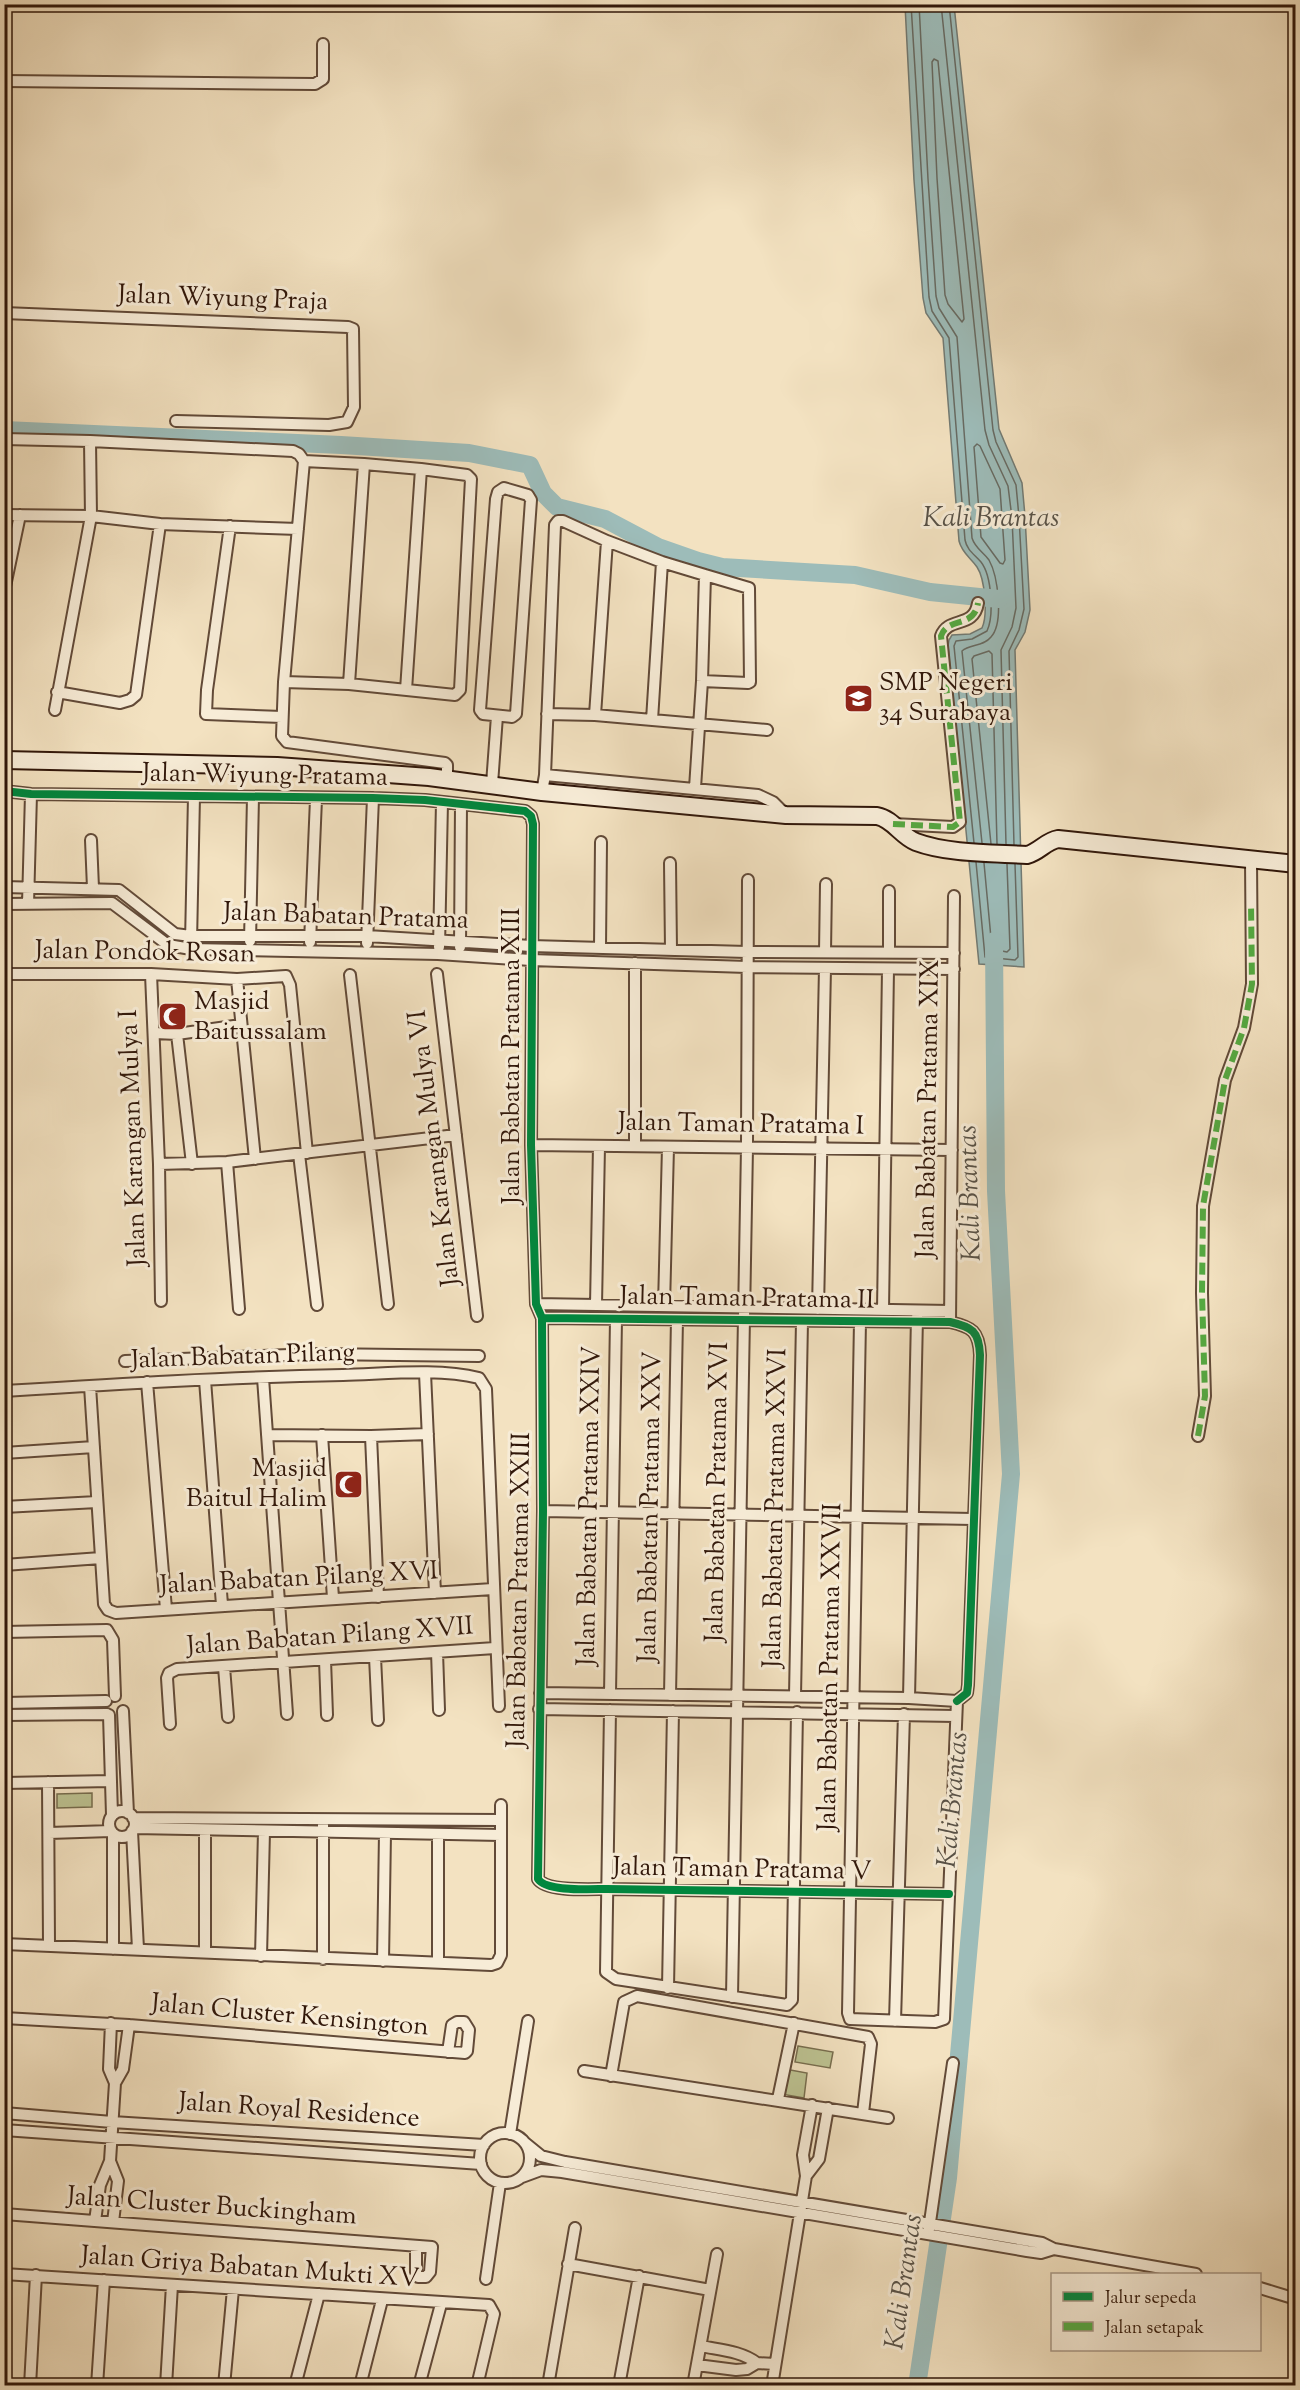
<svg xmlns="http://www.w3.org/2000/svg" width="1300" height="2390" viewBox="0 0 1300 2390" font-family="'Sorts Mill Goudy',serif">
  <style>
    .green { fill: #bdc392; stroke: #776d4e; stroke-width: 1.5 }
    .water { fill: #9dbcb9; stroke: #727a73; stroke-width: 1.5 }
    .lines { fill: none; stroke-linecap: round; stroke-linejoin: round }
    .shore { stroke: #676a62; stroke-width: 1.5 }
    .river { stroke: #9dbcb9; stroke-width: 18 }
    .street-casing { stroke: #624a38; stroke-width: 14 }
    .secondary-casing { stroke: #31170a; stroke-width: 20 }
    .street { stroke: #f7ecd7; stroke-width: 10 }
    .secondary { stroke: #f7ecd7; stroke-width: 16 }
    .quiet { stroke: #54a941; stroke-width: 6; stroke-dasharray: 12 6; stroke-linecap: butt }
    .cycleway-casing { stroke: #f7ecd7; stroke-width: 11 }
    .cycleway { stroke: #00873e; stroke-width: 8 }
    .labels { text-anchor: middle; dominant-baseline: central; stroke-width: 6; stroke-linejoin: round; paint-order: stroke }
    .street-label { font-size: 26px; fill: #31170a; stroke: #f7ecd7 }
    .poi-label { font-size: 26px; fill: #31170a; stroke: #f7ecd7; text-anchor: start }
    .water-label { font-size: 27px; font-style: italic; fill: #575147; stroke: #f7ecd7 }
  </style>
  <rect width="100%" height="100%" fill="#f3e2c1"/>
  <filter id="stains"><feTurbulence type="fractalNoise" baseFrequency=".00333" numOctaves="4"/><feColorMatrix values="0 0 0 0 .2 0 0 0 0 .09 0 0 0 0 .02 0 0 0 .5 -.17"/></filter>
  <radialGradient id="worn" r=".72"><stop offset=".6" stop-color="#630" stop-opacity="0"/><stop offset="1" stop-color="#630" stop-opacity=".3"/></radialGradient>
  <!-- green -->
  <path class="green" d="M92 1793V1807L57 1808V1794Z
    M798 2046 833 2052 830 2068 795 2062Z
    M785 2069 807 2073 804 2098 781 2094Z"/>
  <!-- water -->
  <path class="water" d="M905 5H954L999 429 1022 483 1025 516 1030 610 1025 632 1015 650 1024 967 979 964 948 646 949 640 952 635 970 634 982 628C988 615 985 579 977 567 970 557 962 553 959 541L943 338 926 313 923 298 914 180Z"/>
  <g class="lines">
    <!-- shore -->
    <path class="shore" d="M911 4 929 297 932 311 949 338 965 540C967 550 974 554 981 562 992 576 994 616 987 631L972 639 956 641 954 646 974 843
      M919 4 928 179 936 296 939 308 957 337 972 538C975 548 983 552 989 560 998 576 1004 623 991 637 983 647 970 644 962 651L982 843
      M941 4 985 430 989 445 1008 486 1012 518 1016 608 1012 627 1001 650 1006 844
      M949 4 993 430 996 442 1016 485 1019 517 1024 609 1019 630 1009 651 1014 845
      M934 59 938 61 940 82 964 319 962 322 948 304 945 295 937 178 932 62Z
      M977 444 980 446 1000 489 1005 560 1003 564 1000 563 981 537 974 447Z
      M991 844 972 659 974 656 989 651 992 654 997 844
      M976 862 985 957 1015 960 1018 957 1015 864
      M984 863 992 949 1007 952 1010 949 1007 864"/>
    <!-- river -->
    <path class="river" d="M4 430 341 445 469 453 530 465 543 493 557 507 605 519 658 547 698 561 722 567 855 575 930 592 999 599
      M917 2386 948 2178 1011 1474 996 1191 994 941"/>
    <defs>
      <path id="street" d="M4 81 315 84 323 79V44
        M4 313 348 327 353 329 354 407 347 422 329 425 176 421
        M4 439 90 441 293 451 299 454 304 461 284 682 282 736 287 742 445 763 447 765V779
        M304 461 364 464 349 684
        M364 464 421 469
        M504 488 528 495 531 500 516 714 512 717 483 714 480 710 496 499 498 492Z
        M4 515 91 516 160 524 298 529
        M230 526 207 690 206 714 282 717
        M4 591 20 515
        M702 681 748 683 750 682 749 588 705 575
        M284 682 349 684 455 695 460 690 471 479 467 475 421 469 406 690
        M57 692 120 703 130 700 136 695 160 524
        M55 710 91 516 90 441
        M547 714 595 715 767 730
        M595 715 607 541 662 562 705 575 702 681 695 788
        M652 720 662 562
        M545 775 758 795 773 802 786 815
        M492 784 497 716
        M4 791 31 794 373 798 425 800 525 811 531 816 533 824 531 1145 536 1304 542 1318 543 1511 538 1879C546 1892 591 1889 607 1889L949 1894
        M542 792 545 775 555 525 558 521H563L607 541
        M893 824 953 827 960 822 941 636C948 616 974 629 978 603
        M91 840 93 888
        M670 863 671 950
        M4 887 119 890 175 934 191 936H367L531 946 747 952 954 953
        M4 904 112 903 168 945 191 949 438 954 531 960 747 967 954 969
        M28 904 31 794
        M250 941 253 797
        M191 942 194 796
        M310 942 316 799
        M367 943 373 798
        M439 947 442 802
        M460 947 461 804
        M600 947 601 842
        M825 952 826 884
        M889 953V891
        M635 963V1146
        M4 974H151L237 979 286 976 290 985 307 1153
        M151 974 159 1164 161 1301
        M437 974 477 1316
        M350 975 388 1304
        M237 979 255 1159
        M155 1033 177 1034 241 1025
        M177 1034 192 1164
        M531 1145 952 1150
        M299 1154 317 1305
        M227 1162 239 1309
        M159 1164 227 1162 456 1135
        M536 1304 950 1311
        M596 1305 599 1146
        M664 1306 668 1147
        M818 1309 825 968
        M883 1310 888 969
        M542 1318 950 1322C972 1327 979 1331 980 1355L968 1685 967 1693 957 1701
        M860 1321 848 2013 850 2019 935 2022 944 2019 957 1701
        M950 1322 954 896
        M125 1361 318 1354 479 1356
        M425 1373 435 1593
        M263 1378 287 1714
        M205 1380 222 1605
        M147 1382 166 1609
        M90 1386 104 1604 108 1610 116 1613 493 1589
        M4 1391C117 1384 230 1377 343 1375 386 1374 437 1368 479 1378L486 1389 499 1706
        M267 1435 371 1436 428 1434
        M322 1435 333 1598
        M371 1436 378 1597
        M1198 1436 1205 1396 1202 1293 1203 1206 1225 1080 1244 1028 1252 984 1251 860
        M4 1453 94 1447
        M4 1507 97 1502
        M543 1511 973 1519
        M4 1565 101 1558
        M4 1632 107 1630 113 1640 115 1696
        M437 1652 439 1710
        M375 1657 378 1720
        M325 1660 327 1715
        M224 1667 228 1717
        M540 1693 909 1698 957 1701
        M610 1694 616 1319
        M670 1695 677 1319
        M795 1696 802 1321
        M909 1698 917 1317
        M4 1703 106 1701
        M539 1709 955 1716
        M610 1710 606 1972 616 1979 787 2005 792 2000 797 1712
        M123 1711 128 1813
        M4 1715 107 1714
        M109 1715 112 1815
        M170 1724 167 1678 169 1673 177 1669 495 1648
        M48 1782 49 1945
        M4 1783 111 1781
        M109 1824a13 13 0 1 1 26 0a13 13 0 1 1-26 0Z
        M133 1818 501 1820
        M134 1828 501 1835
        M205 1830V1952
        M132 1831 138 1949
        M49 1833 111 1831
        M4 1944 491 1965 497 1963 501 1955V1805
        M113 1949V1834
        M261 1956 264 1831
        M323 1959V1825
        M383 1961 385 1833
        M438 1962V1834
        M668 1988 673 1711
        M732 1997 747 1147 748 880
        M4 2018 129 2025 465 2053 467 2051 469 2030 464 2022H457L452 2025 448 2052
        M895 2021 904 1714
        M584 2071 888 2118
        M611 2076 624 2002 637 1996 868 2037 871 2044 863 2113
        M115 2083 123 2069 129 2025
        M778 2099 794 2023
        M4 2113 112 2122 484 2145
        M4 2130 481 2164
        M480 2158a25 25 0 1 1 50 0a25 25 0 1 1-50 0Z
        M510 2134 528 2021
        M525 2143 541 2156 565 2162 1042 2243 1054 2249 1196 2274
        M110 2161 118 2181 113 2222
        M806 2176 819 2159 828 2108
        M522 2177 541 2170 562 2172 1027 2251 1041 2253 1054 2249
        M4 2214 432 2247 430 2272 426 2277H418L416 2275V2246
        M95 2221 100 2185 110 2161 115 2083 109 2069 111 2023
        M929 2229 953 2063
        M568 2264 710 2290
        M4 2274 489 2305 494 2314 477 2386
        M486 2279 500 2183
        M1260 2288 1296 2299
        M701 2346C720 2350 741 2351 757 2363
        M697 2365 736 2370 747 2369 757 2363 775 2364
        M30 2386 36 2275
        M97 2386 104 2280
        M166 2386 172 2285
        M224 2386 233 2289
        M295 2386 319 2294
        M360 2386 382 2300
        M419 2386 441 2304
        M548 2386 575 2228
        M619 2386 639 2276
        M693 2386 717 2254
        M772 2386 806 2176 803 2155 812 2105"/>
      <path id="secondary" d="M4 760 277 766 429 777 542 792 786 815 877 816C893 819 901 836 916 842 948 854 993 853 1027 855 1039 852 1046 841 1058 839L1296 864"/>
    </defs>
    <!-- street casing -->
    <use href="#street" class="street-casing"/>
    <!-- secondary casing -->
    <use href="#secondary" class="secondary-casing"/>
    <!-- street -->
    <use href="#street" class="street"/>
    <!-- secondary -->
    <use href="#secondary" class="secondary"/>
    <!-- quiet -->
    <path class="quiet" d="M893 824 953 827 960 822 941 636C948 616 974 629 978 603
      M1198 1436 1205 1396 1202 1293 1203 1206 1225 1080 1244 1028 1252 984 1251 903"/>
    <defs>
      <path id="cycleway" d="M4 791 31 794 373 798 425 800 525 811 531 816 533 824 531 1145 536 1304 542 1318 543 1511 538 1879C546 1892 591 1889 607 1889L949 1894
        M542 1318 950 1322C972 1327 979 1331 980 1355L968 1685 967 1693 957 1701"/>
    </defs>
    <!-- cycleway casing -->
    <use href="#cycleway" class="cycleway-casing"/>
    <!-- cycleway -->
    <use href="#cycleway" class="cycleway"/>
  </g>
  <!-- icons -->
  <defs>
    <symbol id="school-square" viewBox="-11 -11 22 22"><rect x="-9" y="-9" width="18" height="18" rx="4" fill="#8f2418" stroke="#f7ecd7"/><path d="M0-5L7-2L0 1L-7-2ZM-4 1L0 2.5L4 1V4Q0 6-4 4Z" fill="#fff"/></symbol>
    <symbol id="mosque-square" viewBox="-11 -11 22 22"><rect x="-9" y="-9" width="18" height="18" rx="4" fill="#8f2418" stroke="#f7ecd7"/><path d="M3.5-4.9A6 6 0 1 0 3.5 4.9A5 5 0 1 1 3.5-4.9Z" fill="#fff"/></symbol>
  </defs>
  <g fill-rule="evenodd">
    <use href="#school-square" x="842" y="682" width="33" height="33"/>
    <use href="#mosque-square" x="156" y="1000" width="33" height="33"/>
    <use href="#mosque-square" x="332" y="1468" width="33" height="33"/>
  </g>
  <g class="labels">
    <!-- street labels -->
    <g class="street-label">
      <text transform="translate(223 299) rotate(2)">Jalan Wiyung Praja</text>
      <text transform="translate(265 776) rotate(1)">Jalan Wiyung Pratama</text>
      <text transform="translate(346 917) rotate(2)">Jalan Babatan Pratama</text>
      <text transform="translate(145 953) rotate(1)">Jalan Pondok Rosan</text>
      <text transform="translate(512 1056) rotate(-90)">Jalan Babatan Pratama XIII</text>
      <text transform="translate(929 1109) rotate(-89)">Jalan Babatan Pratama XIX</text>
      <text transform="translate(741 1125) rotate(1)">Jalan Taman Pratama I</text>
      <text transform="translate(134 1138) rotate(-92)">Jalan Karangan Mulya I</text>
      <text transform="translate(435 1148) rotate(-97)">Jalan Karangan Mulya VI</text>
      <text transform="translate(747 1299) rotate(1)">Jalan Taman Pratama II</text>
      <text transform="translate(243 1357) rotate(-2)">Jalan Babatan Pilang</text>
      <text transform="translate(718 1492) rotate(-89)">Jalan Babatan Pratama XVI</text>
      <text transform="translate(590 1506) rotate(-89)">Jalan Babatan Pratama XXIV</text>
      <text transform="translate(651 1507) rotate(-89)">Jalan Babatan Pratama XXV</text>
      <text transform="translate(776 1508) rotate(-89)">Jalan Babatan Pratama XXVI</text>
      <text transform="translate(299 1579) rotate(-3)">Jalan Babatan Pilang XVI</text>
      <text transform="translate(520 1590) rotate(-89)">Jalan Babatan Pratama XXIII</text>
      <text transform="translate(330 1637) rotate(-4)">Jalan Babatan Pilang XVII</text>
      <text transform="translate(831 1667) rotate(-89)">Jalan Babatan Pratama XXVII</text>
      <text transform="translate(742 1870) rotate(1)">Jalan Taman Pratama V</text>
      <text transform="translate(290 2016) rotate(5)">Jalan Cluster Kensington</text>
      <text transform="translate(299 2111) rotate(4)">Jalan Royal Residence</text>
      <text transform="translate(212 2207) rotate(4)">Jalan Cluster Buckingham</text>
      <text transform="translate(250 2268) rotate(4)">Jalan Griya Babatan Mukti XV</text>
    </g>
    <!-- poi labels -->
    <g class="poi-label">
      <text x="879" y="683">SMP Negeri<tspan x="879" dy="30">34 Surabaya</tspan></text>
      <text x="194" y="1002">Masjid<tspan x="194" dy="30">Baitussalam</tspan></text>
      <text x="327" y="1469" text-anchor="end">Masjid<tspan x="327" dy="30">Baitul Halim</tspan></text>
    </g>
    <!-- water labels -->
    <g class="water-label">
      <text x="991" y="519">Kali Brantas</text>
      <text transform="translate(971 1193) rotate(-92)">Kali Brantas</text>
      <text transform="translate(954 1800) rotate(-85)">Kali Brantas</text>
      <text transform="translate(905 2282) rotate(-82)">Kali Brantas</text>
    </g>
  </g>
  <!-- margin -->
  <rect width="1300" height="2390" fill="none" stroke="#f3e2c1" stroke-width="24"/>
  <rect x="6" y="6" width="1288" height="2378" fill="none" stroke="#31170a" stroke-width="3"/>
  <rect x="12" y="12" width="1276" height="2366" fill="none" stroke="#31170a" stroke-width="1.5"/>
  <!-- legend -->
  <rect x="1051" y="2273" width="210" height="78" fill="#f7ecd7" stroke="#a89785" stroke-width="1.5"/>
  <rect x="1063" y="2292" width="30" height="9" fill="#00873e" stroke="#a89785" stroke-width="1.5"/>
  <text x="1105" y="2303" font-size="18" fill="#31170a">Jalur sepeda</text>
  <rect x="1063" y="2322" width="30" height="9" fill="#54a941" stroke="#a89785" stroke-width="1.5"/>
  <text x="1105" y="2333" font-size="18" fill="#31170a">Jalan setapak</text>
  <rect width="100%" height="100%" filter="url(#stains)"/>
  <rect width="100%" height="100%" fill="url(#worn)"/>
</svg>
